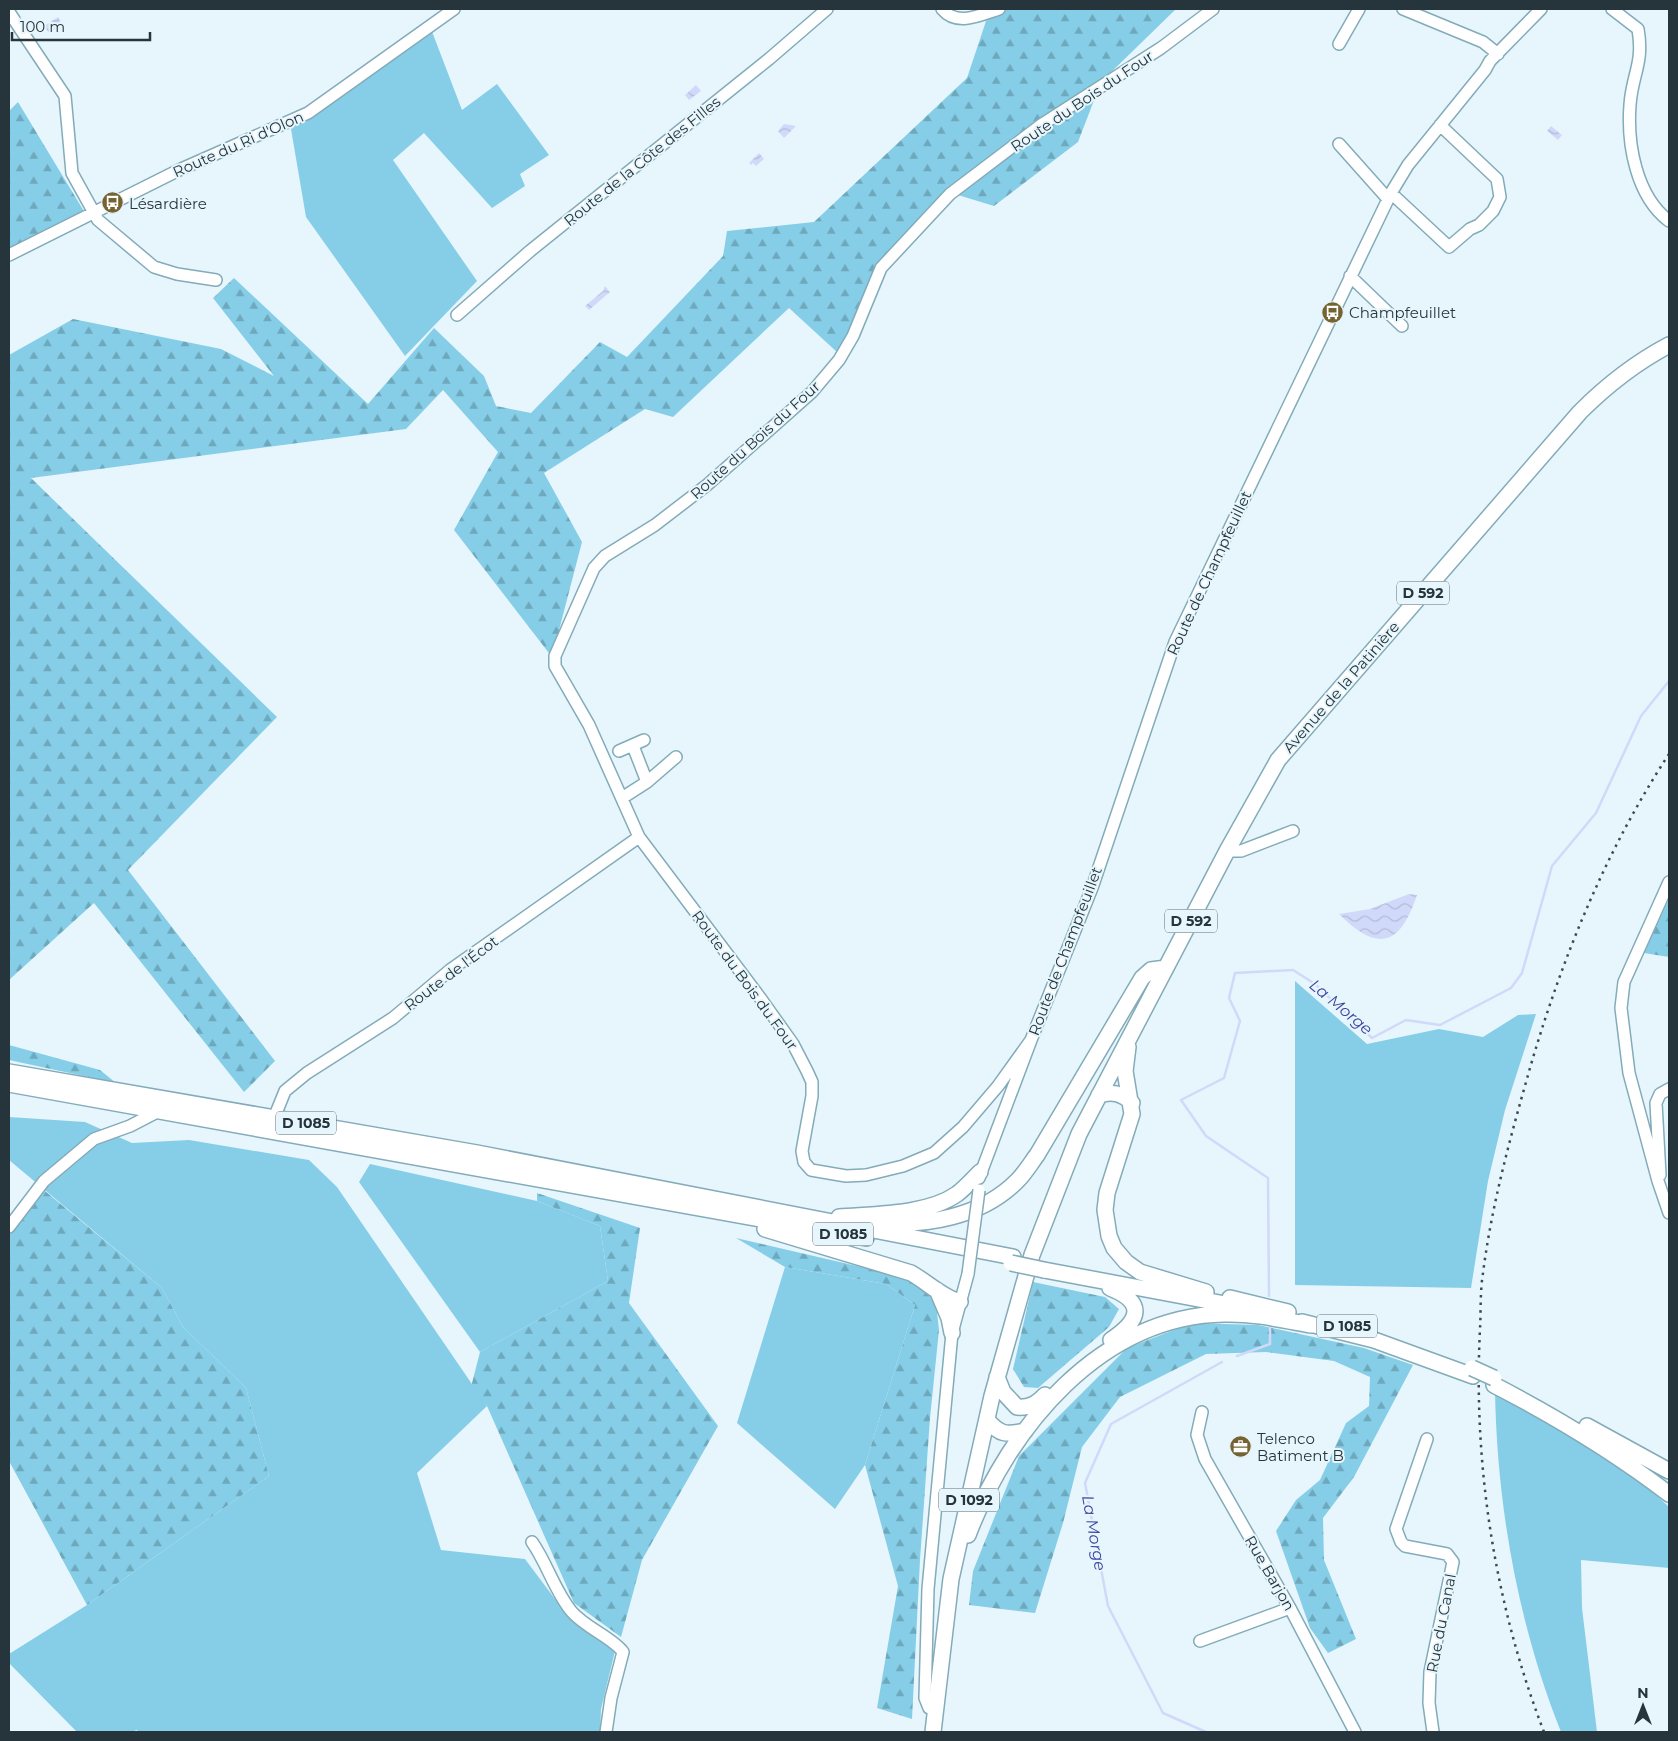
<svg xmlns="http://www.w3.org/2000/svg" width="1678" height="1741" viewBox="0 0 1678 1741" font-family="Montserrat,sans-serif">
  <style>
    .green { fill: #86cee7 }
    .forest { fill: url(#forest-firs) }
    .water { fill: url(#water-waves) }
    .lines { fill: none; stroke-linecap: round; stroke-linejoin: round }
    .stream { stroke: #d1d9fa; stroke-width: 2.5 }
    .minor-casing { stroke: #83abb9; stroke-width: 14 }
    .major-casing { stroke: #83abb9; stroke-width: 18 }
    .minor { stroke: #fff; stroke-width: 11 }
    .major { stroke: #fff; stroke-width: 15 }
    .rail { stroke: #3a4a50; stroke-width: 2.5; stroke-dasharray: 2.5 5; stroke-linecap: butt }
    .minor-bridge-casing { stroke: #83abb9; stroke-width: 14; stroke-linecap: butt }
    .major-bridge-casing { stroke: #83abb9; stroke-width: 18; stroke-linecap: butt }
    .minor-bridge { stroke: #fff; stroke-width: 11 }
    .major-bridge { stroke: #fff; stroke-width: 15 }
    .labels { text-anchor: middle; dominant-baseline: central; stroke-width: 4; stroke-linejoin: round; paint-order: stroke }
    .shield { fill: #e6f6fc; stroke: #5f6f75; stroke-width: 1 }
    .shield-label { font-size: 14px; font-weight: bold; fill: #25353b }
    .street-label { font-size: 15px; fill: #25353b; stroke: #e6f6fc }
    .poi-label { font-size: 15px; fill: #25353b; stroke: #e6f6fc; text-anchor: start }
    .water-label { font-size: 16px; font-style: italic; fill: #3c43a0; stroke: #e6f6fc }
  </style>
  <defs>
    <pattern id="forest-firs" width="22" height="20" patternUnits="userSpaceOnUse" patternTransform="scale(1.25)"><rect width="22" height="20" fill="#86cee7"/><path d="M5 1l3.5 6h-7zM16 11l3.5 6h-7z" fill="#6da8bc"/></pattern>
    <pattern id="water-waves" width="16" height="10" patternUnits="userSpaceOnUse" patternTransform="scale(1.25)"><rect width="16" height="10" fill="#d1d9fa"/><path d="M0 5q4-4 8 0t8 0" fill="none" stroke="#b3bbd7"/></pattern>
  </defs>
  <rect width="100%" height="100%" fill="#e6f6fc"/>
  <!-- green -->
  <path class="green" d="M431 29 462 110 497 84 549 155 520 174 525 186 492 208 424 133 393 160 477 281 405 356 306 217 291 129 346 94Z
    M1295 981 1367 1044 1439 1029 1483 1037 1518 1015 1536 1014 1505 1110 1488 1181 1471 1288 1295 1285Z
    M9 1117 85 1122 132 1143 189 1140 309 1160 337 1187 487 1406 417 1473 441 1550 525 1559 567 1615 615 1651 601 1709 600 1732H138L137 1730 131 1732H77L9 1663V1654L87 1605 269 1476 246 1388 183 1327 162 1288 9 1160Z
    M370 1164 537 1201 600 1226 608 1281 480 1352 359 1182Z
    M785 1267 886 1284 915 1305 865 1465 835 1509 737 1423Z
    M1495 1391 1629 1470 1669 1507V1568L1581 1560 1582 1608 1597 1732H1561C1518 1624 1497 1507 1495 1391Z"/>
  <!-- forest -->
  <path class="forest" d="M1008 9H1176L1101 82 1078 142 994 206 948 192 886 269 838 353 789 308 673 417 645 409 544 473 582 542 552 657 454 530 498 452 443 390 406 429 31 478 277 717 128 870 275 1061 244 1092 94 903 9 980V355L73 319 221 349 274 376 213 298 234 278 368 404 434 328 484 376 496 406 531 413 600 342 627 357 723 256 727 231 814 222 967 78 986 21Z
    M18 102 85 213 9 252V111Z
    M1669 899V957L1644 953Z
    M9 1045 100 1070 116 1083 9 1060Z
    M45 1191 162 1288 183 1327 246 1388 269 1476 87 1605 9 1461V1234Z
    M537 1193 640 1228 629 1303 718 1426 642 1560 621 1637 574 1603 487 1406 471 1387 480 1352 608 1281 600 1226 537 1201Z
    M736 1238 913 1279 936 1303 939 1330 930 1418 920 1560 912 1719 877 1708 898 1586 865 1465 915 1305 886 1284 785 1267Z
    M1033 1282 1105 1297 1119 1309 1109 1327 1038 1388 1024 1387 1013 1369Z
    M1192 1323 1258 1325 1364 1348 1413 1365 1354 1477 1323 1518 1324 1560 1356 1639 1328 1653 1310 1628 1276 1531 1296 1500 1320 1480 1346 1423 1369 1406 1370 1377 1334 1361 1266 1352 1206 1354 1120 1397 1082 1447 1063 1523 1035 1613 969 1605 973 1571 1019 1456 1127 1348Z"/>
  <!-- water -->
  <path class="water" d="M58 17 62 24 49 33 44 26Z
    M696 85 701 91 689 100 685 95Z
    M784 124 796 126 784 138 778 131Z
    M1551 126 1562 135 1558 140 1547 131Z
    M759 153 764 159 756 166 753 163 751 165 749 163Z
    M605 286 610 292 589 310 585 306 603 291Z
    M1409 894 1417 895C1400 946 1378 953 1339 914L1370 909Z"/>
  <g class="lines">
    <!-- stream -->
    <path class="stream" d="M1269 1296 1268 1178 1206 1136 1181 1100 1224 1078 1240 1021 1229 998 1235 973 1293 970 1315 984 1372 1038 1406 1020 1440 1025 1511 988 1522 973 1552 866 1596 813 1641 716 1669 681
      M1237 1356 1270 1344V1323
      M1206 1732 1163 1713 1108 1606 1085 1483 1111 1424 1222 1362"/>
    <defs>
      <path id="minor" d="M942 9C957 27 980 15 999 9
        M1403 9 1483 42 1498 54
        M1612 9 1638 29C1644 64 1632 74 1630 105 1627 144 1636 196 1669 221
        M9 12 65 96 72 173 98 220 154 267 177 274 216 280
        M1339 44 1359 9
        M1339 144 1388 199
        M1391 193 1449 247 1470 229 1479 225 1493 211 1500 197 1497 179 1440 125
        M9 255 179 170 308 113 454 9
        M1350 276 1402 326
        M457 315 530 251 769 59 827 9
        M619 751 644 740
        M647 782 676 757
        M622 798 647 782 633 746
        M1227 851H1241L1293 831
        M1669 882 1624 982 1621 1008 1629 1073 1658 1181 1669 1213
        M1031 1040 998 1086 963 1127 934 1153 903 1166 866 1175 846 1176 811 1170 804 1162 802 1151 812 1096V1082L807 1071 793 1044 761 999 639 837 589 725 555 666V656L594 568 605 556 655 525 707 485 812 392 839 360 853 336 881 268 950 194 1041 125 1161 48 1213 9
        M274 1118 285 1091 307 1073 393 1018 450 970 639 837
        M1660 1175 1656 1103 1660 1094 1669 1089
        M979 1178 1031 1040 1092 888 1175 642 1391 193 1408 165 1485 70 1490 61 1541 9
        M9 1227 44 1181 94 1139 130 1126 157 1112
        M1202 1412 1197 1435 1205 1459 1290 1608 1355 1732
        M1427 1439 1396 1529 1401 1542 1405 1546 1447 1554 1453 1562 1430 1672 1429 1703 1433 1732
        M532 1542C547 1563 555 1592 572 1612 586 1628 613 1638 623 1652L611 1698 606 1732
        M1200 1641 1290 1608
        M935 1709 929 1708 925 1698 928 1589 952 1333 968 1274"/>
      <path id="major" d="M1128 1047 1125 1071 1132 1114 1107 1193 1105 1210 1109 1236 1114 1248 1126 1262 1140 1272 1206 1292
        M9 1072 477 1153 1013 1257
        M9 1084 866 1238
        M1099 1095C1112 1091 1122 1093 1132 1103
        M839 1217C874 1214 927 1215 957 1194 965 1188 973 1179 980 1172
        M876 1222C925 1227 982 1217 1018 1180 1025 1173 1031 1163 1037 1155L1142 978 1151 970 1166 968
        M765 1229 911 1273C927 1282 943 1298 960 1302
        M1044 1270 1241 1307
        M1110 1288C1147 1303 1139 1321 1111 1340
        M937 1290 949 1318 952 1333
        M1230 1298 1288 1312
        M1302 1322 1374 1340 1473 1376
        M997 1377 1003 1392 1017 1407C1030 1408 1036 1404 1045 1395
        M1494 1385C1556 1417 1614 1452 1669 1494
        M987 1420C1000 1435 1006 1435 1025 1431
        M1587 1426 1669 1471
        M968 1535C1009 1427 1101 1316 1224 1314 1253 1313 1283 1320 1311 1325
        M933 1732 951 1579 992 1396 1032 1255 1079 1134 1227 851 1278 760 1580 412C1607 385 1635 363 1669 345"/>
    </defs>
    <!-- minor casing -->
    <use href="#minor" class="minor-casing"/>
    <!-- major casing -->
    <use href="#major" class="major-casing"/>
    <!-- minor -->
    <use href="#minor" class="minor"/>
    <!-- major -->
    <use href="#major" class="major"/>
    <!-- rail -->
    <path class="rail" d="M1544 1732C1495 1605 1473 1466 1480 1329 1481 1311 1480 1291 1483 1273 1492 1203 1511 1135 1530 1068 1562 958 1606 850 1669 754"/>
    <defs>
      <path id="minor-bridge" d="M968 1274 979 1190"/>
      <path id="major-bridge" d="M1011 1263 1044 1270
        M1472 1368 1494 1378"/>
    </defs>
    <!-- minor-bridge casing -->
    <use href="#minor-bridge" class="minor-bridge-casing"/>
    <!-- major-bridge casing -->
    <use href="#major-bridge" class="major-bridge-casing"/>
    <!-- minor-bridge -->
    <use href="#minor-bridge" class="minor-bridge"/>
    <!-- major-bridge -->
    <use href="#major-bridge" class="major-bridge"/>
  </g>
  <!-- icons -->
  <defs>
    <symbol id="bus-disc" viewBox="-11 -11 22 22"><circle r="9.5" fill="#756432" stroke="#e6f6fc"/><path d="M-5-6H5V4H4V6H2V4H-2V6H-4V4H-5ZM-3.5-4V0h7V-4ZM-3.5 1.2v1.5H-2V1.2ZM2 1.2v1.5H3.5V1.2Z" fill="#fff"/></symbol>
    <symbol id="office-disc" viewBox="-11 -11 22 22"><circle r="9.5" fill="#756432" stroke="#e6f6fc"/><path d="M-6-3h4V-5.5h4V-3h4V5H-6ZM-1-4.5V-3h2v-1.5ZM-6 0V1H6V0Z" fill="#fff"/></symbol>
  </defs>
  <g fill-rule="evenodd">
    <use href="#bus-disc" x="100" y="190" width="25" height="25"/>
    <use href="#bus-disc" x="1320" y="300" width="25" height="25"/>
    <use href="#office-disc" x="1228" y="1434" width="25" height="25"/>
  </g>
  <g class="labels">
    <!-- shield labels -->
    <g class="shield">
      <rect x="1397" y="581.5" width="52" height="23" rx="4"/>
      <rect x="1165" y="909.5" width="52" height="23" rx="4"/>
      <rect x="276" y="1111.5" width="60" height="23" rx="4"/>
      <rect x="813" y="1222.5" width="60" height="23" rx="4"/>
      <rect x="1317" y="1314.5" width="60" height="23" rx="4"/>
      <rect x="939" y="1488.5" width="60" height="23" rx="4"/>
    </g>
    <g class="shield-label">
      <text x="1423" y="593">D 592</text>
      <text x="1191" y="921">D 592</text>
      <text x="306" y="1123">D 1085</text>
      <text x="843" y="1234">D 1085</text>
      <text x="1347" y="1326">D 1085</text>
      <text x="969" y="1500">D 1092</text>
    </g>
    <!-- street labels -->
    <g class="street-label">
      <text transform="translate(1082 101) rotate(-34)">Route du Bois du Four</text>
      <text transform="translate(238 144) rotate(-24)">Route du Ri d'Olon</text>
      <text transform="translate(642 161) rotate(-39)">Route de la Côte des Filles</text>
      <text transform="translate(755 440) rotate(-42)">Route du Bois du Four</text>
      <text transform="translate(1209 573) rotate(-65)">Route de Champfeuillet</text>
      <text transform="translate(1341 687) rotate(-49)">Avenue de la Patinière</text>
      <text transform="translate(1065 951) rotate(-69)">Route de Champfeuillet</text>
      <text transform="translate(451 973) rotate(-37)">Route de l'Écot</text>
      <text transform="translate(745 980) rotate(54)">Route du Bois du Four</text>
      <text transform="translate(1270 1573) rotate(60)">Rue Barjon</text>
      <text transform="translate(1441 1623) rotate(-79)">Rue du Canal</text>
    </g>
    <!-- poi labels -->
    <g class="poi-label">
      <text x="129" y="203">Lésardière</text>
      <text x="1349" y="312">Champfeuillet</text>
      <text x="1257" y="1438">Telenco<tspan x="1257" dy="17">Batiment B</tspan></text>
    </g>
    <!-- water labels -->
    <g class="water-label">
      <text transform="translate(1341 1007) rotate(40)">La Morge</text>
      <text transform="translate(1094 1533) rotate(80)">La Morge</text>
    </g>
  </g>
  <!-- border -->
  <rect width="1678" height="1741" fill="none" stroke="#25353b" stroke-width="20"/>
  <!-- north arrow -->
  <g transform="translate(1643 1706)" stroke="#e6f6fc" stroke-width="4" paint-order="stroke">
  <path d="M0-4L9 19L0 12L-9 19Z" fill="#25353b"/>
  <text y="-8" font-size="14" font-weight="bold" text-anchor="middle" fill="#25353b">N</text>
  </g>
  <!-- scale -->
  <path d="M12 32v8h138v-8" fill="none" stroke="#25353b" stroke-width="2.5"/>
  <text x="20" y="32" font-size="15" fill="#25353b" stroke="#e6f6fc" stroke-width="4" paint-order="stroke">100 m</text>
</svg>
